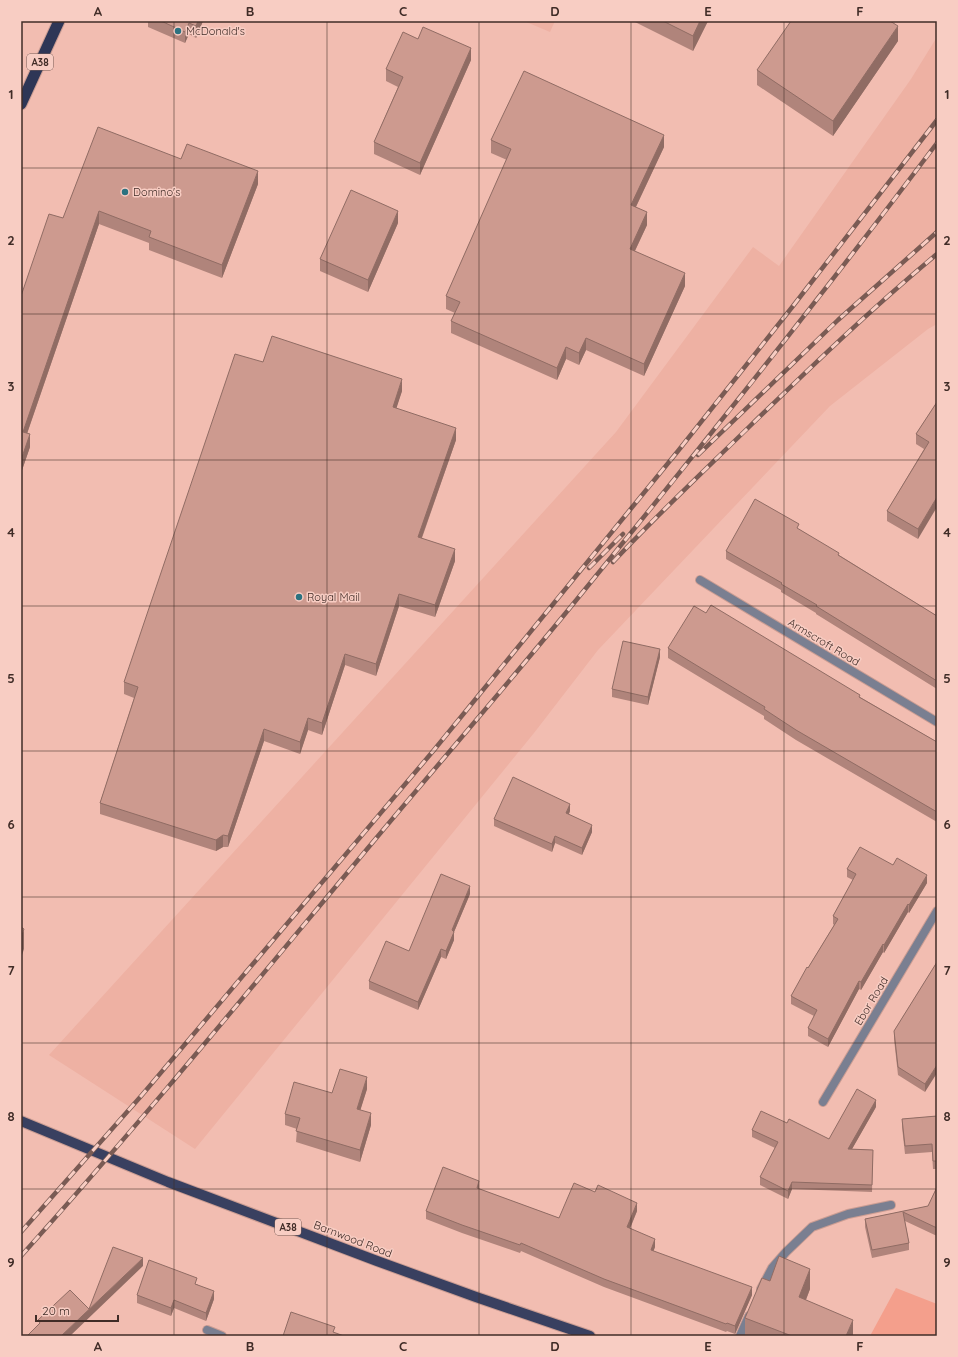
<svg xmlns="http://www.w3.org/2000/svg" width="958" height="1357" viewBox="0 0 958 1357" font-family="Quicksand,sans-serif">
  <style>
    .built { fill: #eeb1a3 }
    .green { fill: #f49f8c }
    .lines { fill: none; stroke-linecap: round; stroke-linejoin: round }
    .minor-casing { stroke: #cb9d93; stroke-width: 10 }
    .primary-casing { stroke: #cb9d93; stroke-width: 12 }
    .trunk-casing { stroke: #cb9d93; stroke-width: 13 }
    .minor { stroke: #7a7f91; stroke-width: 8 }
    .primary { stroke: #394060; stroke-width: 10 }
    .trunk { stroke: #2e3656; stroke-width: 11 }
    .rail-casing { stroke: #7a5b54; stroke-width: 4.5 }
    .rail { stroke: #f8cdc3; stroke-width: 3; stroke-dasharray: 9; stroke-linecap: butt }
    .wall { fill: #b0847b }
    .shaded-wall { fill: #906c64 }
    .building { fill: #cd9a8f; stroke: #906c64 }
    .grid { fill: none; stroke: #402c27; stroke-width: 1; stroke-opacity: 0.55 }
    .poi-dot { fill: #2c7280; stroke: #f8cdc3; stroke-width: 1.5 }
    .labels { text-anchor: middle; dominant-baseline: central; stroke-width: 3; stroke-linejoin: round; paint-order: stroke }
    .shield { fill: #f8cdc3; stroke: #775c56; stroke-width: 1 }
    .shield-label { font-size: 10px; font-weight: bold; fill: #402c27 }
    .poi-label { font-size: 11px; fill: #402c27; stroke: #f8cdc3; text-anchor: start }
    .street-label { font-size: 11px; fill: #402c27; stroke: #f8cdc3 }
    .neatline { fill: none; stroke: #402c27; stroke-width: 1.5 }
    .grid-label { font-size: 13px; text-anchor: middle; font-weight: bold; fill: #402c27 }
  </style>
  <rect width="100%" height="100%" fill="#f2bdb1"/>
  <!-- built -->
  <path class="built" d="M524 21H555L550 32Z
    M937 37V324L928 329 830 406 598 650 534 733 195 1149 49 1055 616 432 753 247 779 266 911 79Z"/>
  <!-- green -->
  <path class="green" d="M896 1288 937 1304V1336H870Z"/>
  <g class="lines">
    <defs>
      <path id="minor" d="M700 580 937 722
        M823 1102 937 911
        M761 1289 772 1268 786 1252 812 1227 848 1214 891 1205
        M207 1330 222 1336
        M740 1336 749 1316"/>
      <path id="primary" d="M21 1121 168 1182 377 1261 476 1297 590 1336"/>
      <path id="trunk" d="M21 104 59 21"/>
    </defs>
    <!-- minor casing -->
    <use href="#minor" class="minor-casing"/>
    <!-- primary casing -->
    <use href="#primary" class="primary-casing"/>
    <!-- trunk casing -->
    <use href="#trunk" class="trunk-casing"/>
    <!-- minor -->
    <use href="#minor" class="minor"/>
    <!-- primary -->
    <use href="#primary" class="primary"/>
    <!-- trunk -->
    <use href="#trunk" class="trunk"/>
    <defs>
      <path id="rail" d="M698 455 838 320 937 232
        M613 562C657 515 704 471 750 426 811 367 872 308 937 254
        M589 568 623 534
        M21 1232 142 1095 434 750 678 451 793 306 937 120
        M21 1256C144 1119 260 977 378 836 441 761 506 686 569 609 694 456 818 301 937 143"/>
    </defs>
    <!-- rail casing -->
    <use href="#rail" class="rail-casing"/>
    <!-- rail -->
    <use href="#rail" class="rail"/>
  </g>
  <!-- wall -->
  <path class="wall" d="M148 21H203L196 38 189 34 185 43 148 27Z
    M633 21H708L693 51Z
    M418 39 471 60 420 175 374 154V142L398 87 386 81V69Z
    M898 41 833 136 757 85V70Z
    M491 140 664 147 636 207 647 225 635 251 685 286 644 376 586 350 579 365 566 359 557 380 451 333V321L455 313 446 309V296L507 160 491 153Z
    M181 159 258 184 222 278 149 250V243L99 224 27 434 30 447 21 473V296L63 218Z
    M398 223 368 292 320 271V259Z
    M263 362 402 391 396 408 456 440 422 538 455 561 435 617 399 606 376 676 345 665 322 735 308 730 300 754 264 741 228 847H223L216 851 100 814V803L134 698 124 694V682Z
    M937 402 918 539 887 521V511L924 449 916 444V434Z
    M799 529 839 555 937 616V689L816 614V613L781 592V590L726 559V551Z
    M706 613 860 697 937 742V822L796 740 764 719V716L668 658V648Z
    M660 657 648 705 612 697V689Z
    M570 811 569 814 592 832 582 855 555 843 552 852 494 826V819Z
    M893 865 927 883 909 913 908 912 884 953 883 952 861 990 859 989 828 1047 808 1036V1028L814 1016 791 1004V996L834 925 833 924V916L853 880 847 877V869Z
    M470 894 454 932V940L446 959 441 957 418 1010 369 989V981L409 951Z
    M937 962 925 1092 898 1075 894 1039V1031Z
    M367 1089 360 1110 371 1125 360 1162 296 1142 297 1129 285 1125V1114L332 1093Z
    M876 1107 852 1149 873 1150 872 1192 792 1189 788 1199 760 1185V1177L775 1148 752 1137V1130L787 1123 829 1139Z
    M937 1116V1169H933L932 1152 905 1154 902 1127V1119Z
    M937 1187V1236L905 1221 909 1243V1250L872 1258 865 1227V1219L928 1206Z
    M479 1189 559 1218 637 1211 630 1229 655 1247 653 1251 752 1295 735 1334 727 1331 726 1332 604 1287 521 1251 520 1253 462 1233 426 1219V1211Z
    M770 1281 810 1289 806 1300 853 1336H745V1318Z
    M197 1284 214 1299 206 1321 174 1308 171 1316 137 1303V1295Z"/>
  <!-- shaded-wall -->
  <path class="shaded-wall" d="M198 21H203L196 38V26Z
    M700 21H708L693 51V36Z
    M189 23V34L185 43V32Z
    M898 26V41L833 136V121Z
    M471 48V60L420 175V163Z
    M664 135V147L631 217V205Z
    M258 171V184L222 278V265Z
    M99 211V224L23 445V432Z
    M398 211V223L368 292V280Z
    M647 212V225L630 261V249Z
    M685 273V286L644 376V364Z
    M586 338V350L579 365V353Z
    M566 347V359L557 380V368Z
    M402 379V391L393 419V407Z
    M456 428V440L418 548V537Z
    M30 434V447L21 473V460Z
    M937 497V507L918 539V529Z
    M455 549V561L435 617V605Z
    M399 594V606L376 676V664Z
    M660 649V657L648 705V697Z
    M345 654V665L322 735V723Z
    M308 718V730L300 754V742Z
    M264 729V741L228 847V836Z
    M570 804V811L566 820V813Z
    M592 825V832L582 855V848Z
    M223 835V847L216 851V840Z
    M555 836V843L552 852V844Z
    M927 875V883L909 913V905Z
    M470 886V894L454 932V940L446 959V951L452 930Z
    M908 904V912L884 953V945Z
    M24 929V949L21 958V938Z
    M883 944V952L861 990V982Z
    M441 949V957L418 1010V1002Z
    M859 981V989L828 1047V1039Z
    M937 1065V1073L925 1092V1084Z
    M367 1077V1089L357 1121V1109Z
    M876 1100V1107L848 1156V1149Z
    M371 1113V1125L360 1162V1150Z
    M479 1181V1189L477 1188Z
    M792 1182V1189L788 1199V1191Z
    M637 1203V1211L627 1235V1227Z
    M655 1239V1247L651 1258V1250Z
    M143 1258V1266L70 1336H61Z
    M810 1269V1289L799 1317V1297Z
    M752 1287V1295L735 1334V1326Z
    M214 1291V1299L206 1321V1313Z
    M174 1300V1308L171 1316V1308Z
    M853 1320V1336H846Z"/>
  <!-- building -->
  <path class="building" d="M161 21H198L196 26 189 23 185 32Z
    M663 21H700L693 36Z
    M791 21H890L898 26 833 121 757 70Z
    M423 27 471 48 420 163 374 142 403 77 386 69 403 32 418 39Z
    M524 71 664 135 631 205 647 212 630 249 685 273 644 364 586 338 579 353 566 347 557 368 451 321 460 302 446 296 511 149 491 140Z
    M98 127 181 159 187 144 258 171 222 265 149 237 151 231 99 211 23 432 30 434 21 460V296L49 214 63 218Z
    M351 190 398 211 368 280 320 259Z
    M272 336 402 379 393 407 456 428 418 537 455 549 435 605 399 594 376 664 345 654 322 723 308 718 300 742 264 729 228 836 223 835 216 840 100 803 138 687 124 682 235 354 263 362Z
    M937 402V497L918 529 887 511 929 442 916 434Z
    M755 499 799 524 797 528 839 553 838 555 937 616V681L816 606 817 605 781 584 782 583 726 551Z
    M711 605 860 695 859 697 937 742V812L796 730 764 709 765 707 668 648 694 606 706 613Z
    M623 641 660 649 648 697 612 689Z
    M513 777 570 804 566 813 592 825 582 848 555 836 552 844 494 819Z
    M860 847 893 865 897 858 927 875 909 905 908 904 884 945 883 944 861 982 859 981 828 1039 808 1028 817 1010 791 996 807 967 808 968 838 919 833 916 856 874 847 869Z
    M441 874 470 886 452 930 454 932 446 951 441 949 418 1002 369 981 386 941 409 951Z
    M21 927 24 929 21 938Z
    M937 962V1065L925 1084 898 1067 894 1031Z
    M340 1069 367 1077 357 1109 371 1113 360 1150 296 1131 300 1118 285 1114 294 1082 332 1093Z
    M857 1089 876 1100 848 1149 873 1150 872 1185 792 1182 788 1191 760 1177 778 1142 752 1130 761 1111 787 1123 789 1119 829 1139Z
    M937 1116V1161H933L932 1144 905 1146 902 1119Z
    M443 1167 479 1181 477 1188 559 1218 574 1183 595 1192 598 1185 637 1203 627 1227 655 1239 651 1250 752 1287 735 1326 727 1323 726 1324 604 1279 521 1243 520 1245 462 1225 426 1211Z
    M937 1187V1228L903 1212 909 1243 872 1250 865 1219 928 1206Z
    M113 1247 143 1258 61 1336H27L40 1323 38 1320 70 1290 89 1309Z
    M779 1256 810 1269 799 1297 853 1320 846 1336H792L745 1318 762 1278 770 1281Z
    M149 1260 197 1278 195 1284 214 1291 206 1313 174 1300 171 1308 137 1295Z
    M291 1312 335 1327 333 1332 344 1336H283Z"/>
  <!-- grid -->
  <path class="grid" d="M174 21V1336M327 21V1336M479 21V1336M631 21V1336M784 21V1336M21 168H937M21 314H937M21 460H937M21 606H937M21 751H937M21 897H937M21 1043H937M21 1189H937"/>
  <!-- markers -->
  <g class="poi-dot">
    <circle cx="178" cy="31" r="4"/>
    <circle cx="125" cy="192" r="4"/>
    <circle cx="299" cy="597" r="4"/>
  </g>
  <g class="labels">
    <!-- shield labels -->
    <g class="shield">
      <rect x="27" y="54" width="26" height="16" rx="3"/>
      <rect x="275" y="1219" width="26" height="16" rx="3"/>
    </g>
    <g class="shield-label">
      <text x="40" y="62">A38</text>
      <text x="288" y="1227">A38</text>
    </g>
    <!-- poi labels -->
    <g class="poi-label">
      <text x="186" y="31">McDonald's</text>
      <text x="133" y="192">Domino's</text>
      <text x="307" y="597">Royal Mail</text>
    </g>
    <!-- street labels -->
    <g class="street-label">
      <text transform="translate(824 642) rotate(31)">Armscroft Road</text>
      <text transform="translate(871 1001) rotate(-59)">Ebor Road</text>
      <text transform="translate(353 1239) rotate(21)">Barnwood Road</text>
    </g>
  </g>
  <!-- border -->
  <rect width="958" height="1357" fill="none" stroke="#f8cdc3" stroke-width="44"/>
  <!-- scale -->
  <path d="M36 1315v6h82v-6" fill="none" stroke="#402c27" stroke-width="2"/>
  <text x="42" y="1315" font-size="12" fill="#402c27" stroke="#f8cdc3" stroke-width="3" paint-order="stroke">20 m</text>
  <rect x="22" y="22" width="914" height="1313" class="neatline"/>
  <g class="grid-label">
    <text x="98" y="16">A</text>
    <text x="250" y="16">B</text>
    <text x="403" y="16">C</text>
    <text x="555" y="16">D</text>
    <text x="708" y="16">E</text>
    <text x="860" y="16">F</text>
    <text x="11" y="99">1</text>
    <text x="947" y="99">1</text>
    <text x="11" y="245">2</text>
    <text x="947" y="245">2</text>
    <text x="11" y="391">3</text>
    <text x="947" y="391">3</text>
    <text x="11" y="537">4</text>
    <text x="947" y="537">4</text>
    <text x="11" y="683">5</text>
    <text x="947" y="683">5</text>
    <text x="11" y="829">6</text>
    <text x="947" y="829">6</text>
    <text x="11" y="975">7</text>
    <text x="947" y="975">7</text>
    <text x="11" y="1121">8</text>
    <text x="947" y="1121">8</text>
    <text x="11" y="1267">9</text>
    <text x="947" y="1267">9</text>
    <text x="98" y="1351">A</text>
    <text x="250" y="1351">B</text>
    <text x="403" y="1351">C</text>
    <text x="555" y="1351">D</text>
    <text x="708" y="1351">E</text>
    <text x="860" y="1351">F</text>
  </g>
</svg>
